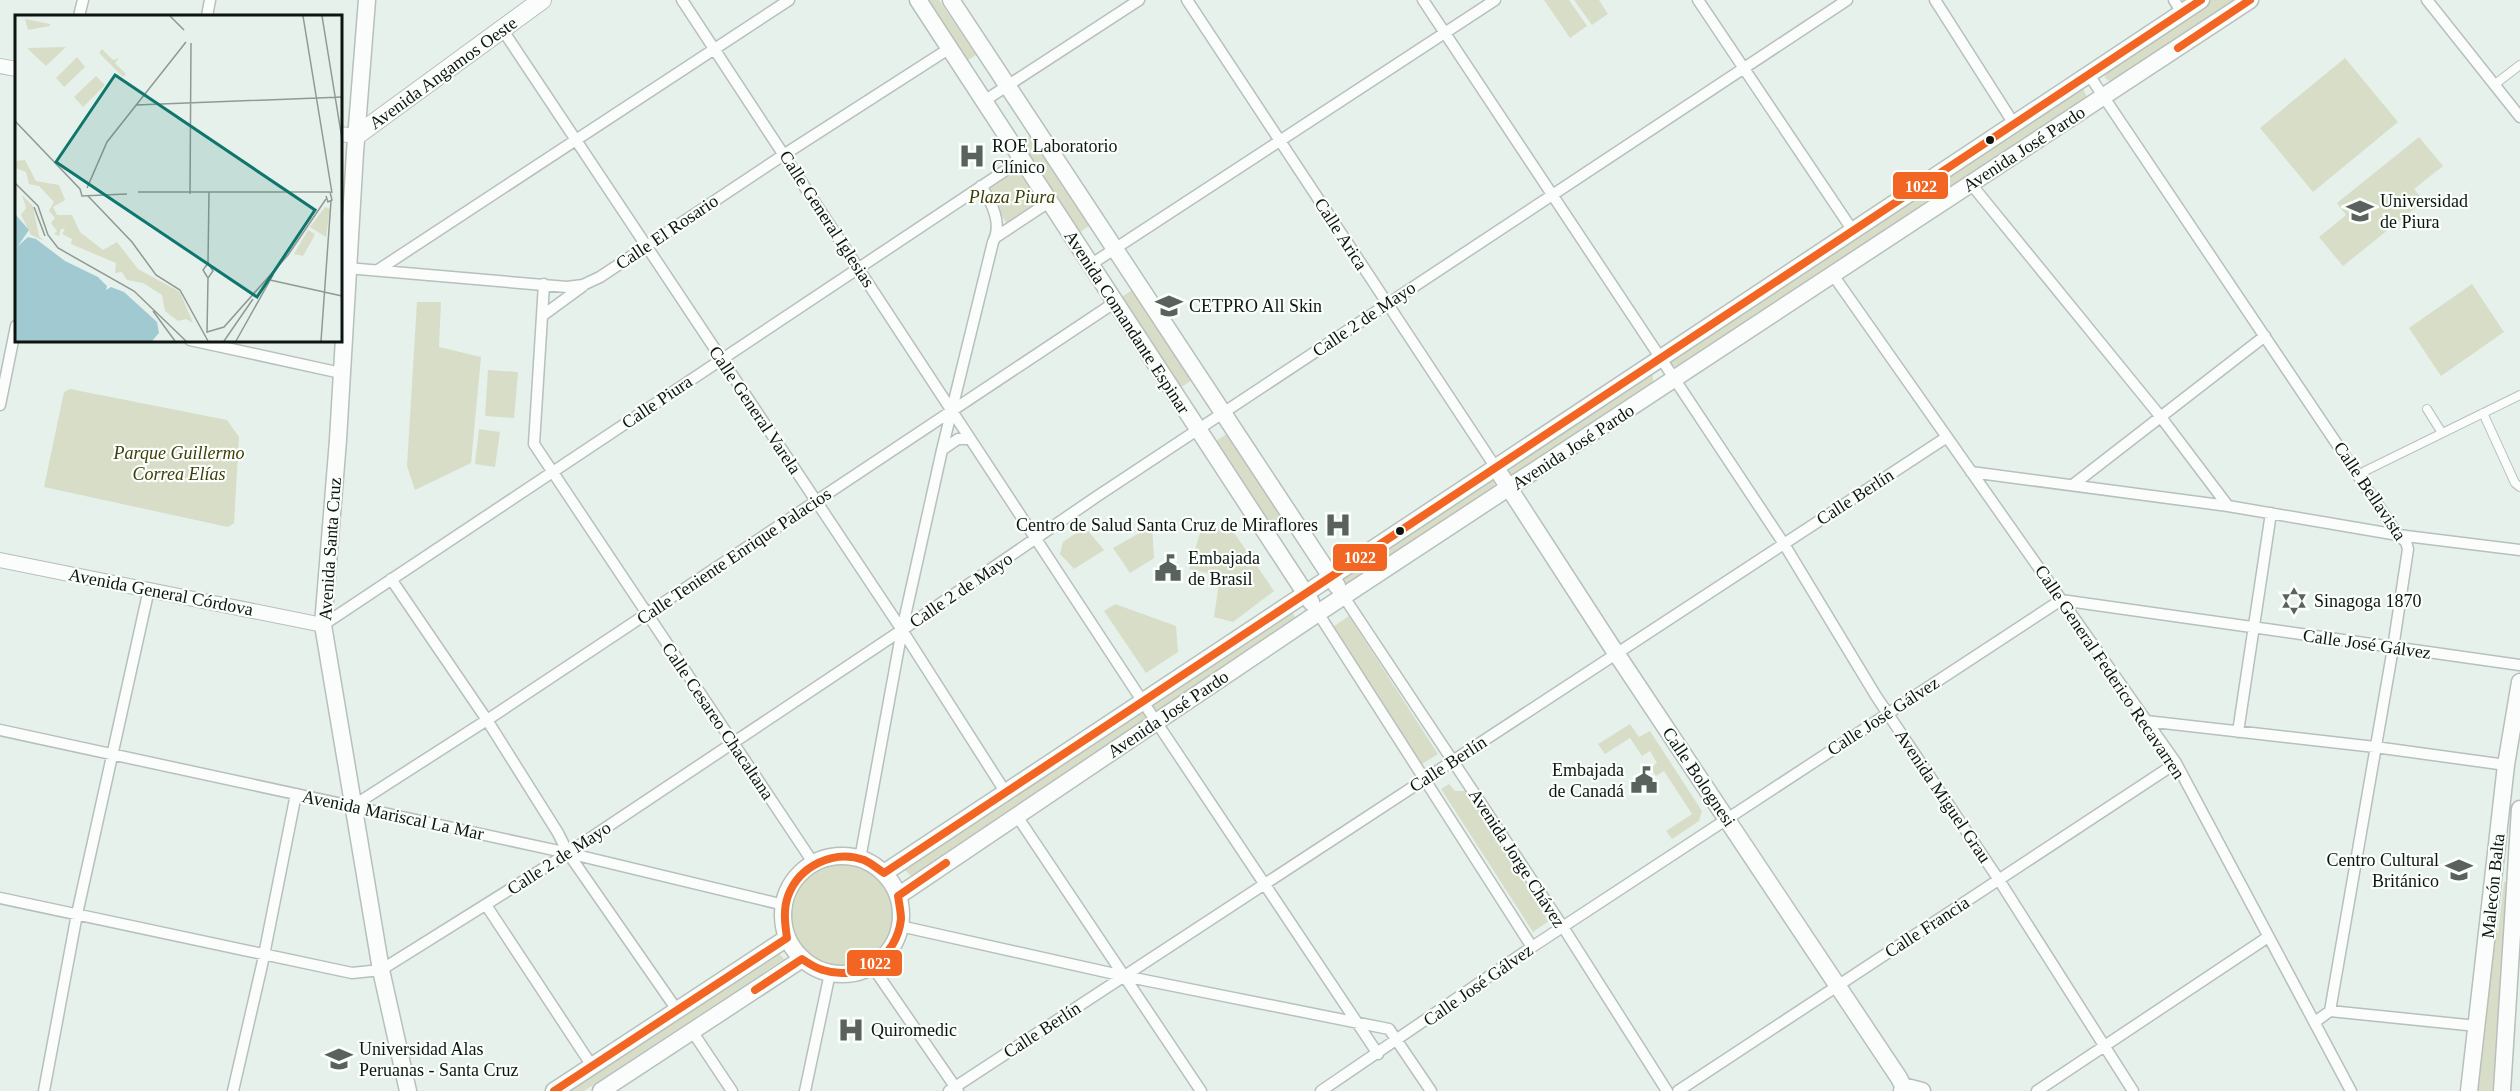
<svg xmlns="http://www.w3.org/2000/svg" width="2520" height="1091" viewBox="0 0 2520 1091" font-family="'Times New Roman',serif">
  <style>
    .green { fill: #d8ddc8 }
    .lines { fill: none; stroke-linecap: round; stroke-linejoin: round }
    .pedestrian-casing { stroke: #b7c0bb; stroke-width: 10 }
    .minor-casing { stroke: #b7c0bb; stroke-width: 13 }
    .tertiary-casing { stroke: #b7c0bb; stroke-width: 16 }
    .secondary-casing { stroke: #b7c0bb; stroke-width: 19 }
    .primary-casing { stroke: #b7c0bb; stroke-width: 20 }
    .pedestrian { stroke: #fbfdfc; stroke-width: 8 }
    .minor { stroke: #fbfdfc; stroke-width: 10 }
    .tertiary { stroke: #fbfdfc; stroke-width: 14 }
    .secondary { stroke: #fbfdfc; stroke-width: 16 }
    .primary { stroke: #fbfdfc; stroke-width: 18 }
    .bus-1-casing { stroke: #fbfffc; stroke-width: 12 }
    .bus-1 { stroke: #f26522; stroke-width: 8 }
    .bus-dot { fill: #0e1511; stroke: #fbfffc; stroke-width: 2 }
    .labels { text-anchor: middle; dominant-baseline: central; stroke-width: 4.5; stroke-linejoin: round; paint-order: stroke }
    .street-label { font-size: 18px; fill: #0e1511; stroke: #fbfffc }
    .poi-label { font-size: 18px; fill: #0e1511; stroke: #fbfffc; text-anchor: start }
    .park-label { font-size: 18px; font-style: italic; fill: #3f3d07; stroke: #fbfffc }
    .inset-road { fill: none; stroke: #909994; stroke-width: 1.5 }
    .view { fill: #0f766e; fill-opacity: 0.15; stroke: #0f766e; stroke-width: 3 }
    .inset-edge { fill: none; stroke: #0e1511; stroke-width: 3 }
    .line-badge { stroke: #fbfffc; stroke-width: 2 }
    .badge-label { font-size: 16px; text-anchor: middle; font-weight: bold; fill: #fff }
  </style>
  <rect width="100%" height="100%" fill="#e6f1eb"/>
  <!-- green -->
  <path class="green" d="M922 0H939L976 55 964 63Z
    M1544 0H1569L1587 26 1570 38Z
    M1574 0H1599L1608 14 1592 25Z
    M2208 0H2240L2113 83 2105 78 2104 73Z
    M2345 58 2398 122 2313 192 2260 128Z
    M2083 88 2088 100 1679 369 1671 364 1669 359Z
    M1029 136 1089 226 1077 234 1017 144Z
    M2419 137 2443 166 2414 189 2424 201 2343 266 2319 237 2346 215 2337 203Z
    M1011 171 1020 173 1038 200 1037 206 1008 225 984 189Z
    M2472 284 2504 332 2441 376 2409 328Z
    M1132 290 1192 380 1180 388 1120 298Z
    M417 302H441L439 347 481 357 471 463 415 490 407 466Z
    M488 370 518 372 514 418 485 416Z
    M1650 373 1653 376V385L1514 477 1506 473V464Z
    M70 389 227 420 239 437 234 523 228 527 44 487 64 392Z
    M479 429 500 432 495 467 475 464Z
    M1227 434 1285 522 1273 530 1214 442Z
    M1490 479 1494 482V490L1346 585 1340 577Z
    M1152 526 1154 558 1130 573 1113 548Z
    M1085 527 1104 550 1074 569 1060 554 1063 542Z
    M1230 527 1274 591 1233 622 1214 617 1220 576 1189 569 1200 533Z
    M1115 604 1176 626 1178 652 1146 673 1104 611Z
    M1290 608 1296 619 911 876 902 867Z
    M1349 616 1438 754 1422 764 1333 627Z
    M1630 724 1639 737 1650 731 1702 811 1699 821 1672 839 1666 831 1692 814 1664 771 1656 776 1651 768 1657 763 1650 751 1642 756 1630 738 1605 754 1598 744Z
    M1449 784 1455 791H1465L1549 921 1533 932 1441 789Z
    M789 915a54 54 0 1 1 108 0a54 54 0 1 1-108 0Z
    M2504 882 2511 883 2498 1091H2477L2495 933H2498Z
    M773 946 784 959 584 1091H555Z"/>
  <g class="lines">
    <defs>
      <path id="pedestrian" d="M2494 85 2520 65
        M2427 409 2442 433
        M2483 413 2515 483 2520 487
        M2365 471 2520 395"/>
      <path id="minor" d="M682 0 1143 702 1378 1054
        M1187 0 1496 468
        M1423 0 1784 544 1876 696 1999 880 2133 1091
        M1698 0 1853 231
        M1935 0 2014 124
        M2174 0 2182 13
        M2427 0 2520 117
        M79 16 83 0
        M207 16 210 0
        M502 29 902 630 1006 793
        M2089 75 2398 535 2406 542 2408 549 2393 648 2330 1011
        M984 101 1139 0
        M1971 184 2160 416 2228 506
        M996 237 1049 202
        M1090 265 1495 0
        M347 268 567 287 583 285 600 277 785 154 950 48
        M378 270 789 0
        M1833 275 2176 763 2351 1091
        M544 284 534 444 814 864
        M542 316 583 286
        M190 340 341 373
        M0 405 16 326
        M942 450 958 439H970
        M1971 472 2228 506 2398 535 2520 550
        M2074 484 2265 336
        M391 579 487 720 558 833 568 853 677 1010
        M1344 597 1563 927 1667 1091
        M1318 613 1532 947
        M323 625 1021 160
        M2146 721 2375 747 2506 765
        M0 730 568 853 784 905
        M2238 732 2271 513
        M353 806 487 720 1114 303
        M1017 816 1201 1091
        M860 859 902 630 942 450 993 242C1003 224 991 201 981 186
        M0 898 352 973 381 970 568 853 902 630 1096 497 1847 0
        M486 905 592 1066
        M900 926 1124 976 1389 1029 1431 1091
        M872 966 958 1091
        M2315 1022 2330 1011 2477 1026
        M692 1031 732 1091
        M44 1091 77 914 149 589
        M233 1091 262 965 296 794
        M805 1091 830 973
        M949 1091 1947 437
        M1321 1091 1532 947 2061 600 2520 665
        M1678 1091 2176 763
        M2037 1091 2268 937"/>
      <path id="tertiary" d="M0 66 16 69
        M340 134 356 136
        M0 560 323 625"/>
      <path id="secondary" d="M367 0 355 152 338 440 323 625 381 970 408 1091
        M918 0 1311 602
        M951 0 1337 586
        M1496 468 1610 644 1899 1078 1903 1086 1902 1091
        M783 915a59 59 0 1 1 118 0a59 59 0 1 1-118 0Z
        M884 873 2201 0
        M898 896 1318 613 2250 0
        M1903 1086 1922 1091
        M554 1091 787 938
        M601 1091 802 959
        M2469 1091 2506 765 2520 682
        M2502 1091 2520 809"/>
      <path id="primary" d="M356 136 542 0"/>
    </defs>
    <!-- pedestrian casing -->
    <use href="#pedestrian" class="pedestrian-casing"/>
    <!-- minor casing -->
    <use href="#minor" class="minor-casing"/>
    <!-- tertiary casing -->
    <use href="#tertiary" class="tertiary-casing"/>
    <!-- secondary casing -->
    <use href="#secondary" class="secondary-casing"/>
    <!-- primary casing -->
    <use href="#primary" class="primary-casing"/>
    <!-- pedestrian -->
    <use href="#pedestrian" class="pedestrian"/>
    <!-- minor -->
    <use href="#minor" class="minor"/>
    <!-- tertiary -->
    <use href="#tertiary" class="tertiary"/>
    <!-- secondary -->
    <use href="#secondary" class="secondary"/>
    <!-- primary -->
    <use href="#primary" class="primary"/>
    <defs>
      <path id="bus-1" d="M2178 48 2250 0
        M755 990 802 959C808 963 815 968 823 970 859 982 897 958 901 919 901 912 899 903 898 896L946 863
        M554 1091 787 938C785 924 783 910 788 896 799 866 834 849 864 860 871 863 878 869 884 873L2201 0"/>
    </defs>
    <!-- bus-1 casing -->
    <use href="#bus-1" class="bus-1-casing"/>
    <!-- bus-1 -->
    <use href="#bus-1" class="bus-1"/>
  </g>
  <!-- icons -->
  <defs>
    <symbol id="hospital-bare" viewBox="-9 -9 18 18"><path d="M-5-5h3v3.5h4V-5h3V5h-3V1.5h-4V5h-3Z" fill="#5a625d" stroke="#fbfffc" stroke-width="2.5" paint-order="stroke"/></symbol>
    <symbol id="university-bare" viewBox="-9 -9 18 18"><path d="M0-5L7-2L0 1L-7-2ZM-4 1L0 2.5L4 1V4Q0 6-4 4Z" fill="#5a625d" stroke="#fbfffc" stroke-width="2.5" paint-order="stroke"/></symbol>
    <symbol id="civic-bare" viewBox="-9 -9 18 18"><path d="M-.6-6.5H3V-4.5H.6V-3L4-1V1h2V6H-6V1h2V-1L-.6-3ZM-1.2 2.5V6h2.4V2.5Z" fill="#5a625d" stroke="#fbfffc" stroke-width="2.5" paint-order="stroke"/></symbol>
    <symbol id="synagogue-bare" viewBox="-9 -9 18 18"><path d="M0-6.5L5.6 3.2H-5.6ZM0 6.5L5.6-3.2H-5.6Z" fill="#5a625d" stroke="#fbfffc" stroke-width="2.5" paint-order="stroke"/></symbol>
  </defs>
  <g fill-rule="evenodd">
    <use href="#hospital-bare" x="953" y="137" width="38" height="38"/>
    <use href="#university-bare" x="2341" y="192" width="38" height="38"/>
    <use href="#university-bare" x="1150" y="287" width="38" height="38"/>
    <use href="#hospital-bare" x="1319" y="506" width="38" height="38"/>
    <use href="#civic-bare" x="1149" y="549" width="38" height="38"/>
    <use href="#synagogue-bare" x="2275" y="582" width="38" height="38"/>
    <use href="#civic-bare" x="1625" y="761" width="38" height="38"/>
    <use href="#university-bare" x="2440" y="851" width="38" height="38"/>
    <use href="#hospital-bare" x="832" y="1011" width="38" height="38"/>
    <use href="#university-bare" x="320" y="1040" width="38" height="38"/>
  </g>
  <!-- markers -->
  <g class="bus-dot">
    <circle cx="1990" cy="140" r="5"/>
    <circle cx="1400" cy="531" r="5"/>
  </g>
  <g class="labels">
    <!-- street labels -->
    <g class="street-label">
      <text transform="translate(443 73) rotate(-36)">Avenida Angamos Oeste</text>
      <text transform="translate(2024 149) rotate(-33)">Avenida José Pardo</text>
      <text transform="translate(827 219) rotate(57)">Calle General Iglesias</text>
      <text transform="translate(667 232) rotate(-34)">Calle El Rosario</text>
      <text transform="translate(1341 234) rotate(57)">Calle Arica</text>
      <text transform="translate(1364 319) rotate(-34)">Calle 2 de Mayo</text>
      <text transform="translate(1127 322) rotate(57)">Avenida Comandante Espinar</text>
      <text transform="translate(657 402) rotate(-34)">Calle Piura</text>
      <text transform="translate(755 410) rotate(56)">Calle General Varela</text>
      <text transform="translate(1573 447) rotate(-33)">Avenida José Pardo</text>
      <text transform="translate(2370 491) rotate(56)">Calle Bellavista</text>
      <text transform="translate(1855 497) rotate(-33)">Calle Berlín</text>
      <text transform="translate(330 549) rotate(-86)">Avenida Santa Cruz</text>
      <text transform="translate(734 556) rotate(-34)">Calle Teniente Enrique Palacios</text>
      <text transform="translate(961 590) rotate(-34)">Calle 2 de Mayo</text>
      <text transform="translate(161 592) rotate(11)">Avenida General Córdova</text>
      <text transform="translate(2367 644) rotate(8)">Calle José Gálvez</text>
      <text transform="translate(2110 672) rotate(56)">Calle General Federico Recavarren</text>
      <text transform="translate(1168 714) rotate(-34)">Avenida José Pardo</text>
      <text transform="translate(1883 716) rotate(-33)">Calle José Gálvez</text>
      <text transform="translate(718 721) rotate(56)">Calle Cesareo Chacaltana</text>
      <text transform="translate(1448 764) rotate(-33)">Calle Berlín</text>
      <text transform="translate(1699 777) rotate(56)">Calle Bolognesi</text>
      <text transform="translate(1943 796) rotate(56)">Avenida Miguel Grau</text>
      <text transform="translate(393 815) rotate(12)">Avenida Mariscal La Mar</text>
      <text transform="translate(559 858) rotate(-33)">Calle 2 de Mayo</text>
      <text transform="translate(1517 858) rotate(57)">Avenida Jorge Chávez</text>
      <text transform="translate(2493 886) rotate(-84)">Malecón Balta</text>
      <text transform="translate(1927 927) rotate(-33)">Calle Francia</text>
      <text transform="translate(1478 985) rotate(-35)">Calle José Gálvez</text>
      <text transform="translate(1042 1030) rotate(-33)">Calle Berlín</text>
    </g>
    <!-- poi labels -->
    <g class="poi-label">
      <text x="992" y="146">ROE Laboratorio<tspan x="992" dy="21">Clínico</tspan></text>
      <text x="2380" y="201">Universidad<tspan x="2380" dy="21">de Piura</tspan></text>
      <text x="1189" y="306">CETPRO All Skin</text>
      <text x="1318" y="525" text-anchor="end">Centro de Salud Santa Cruz de Miraflores</text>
      <text x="1188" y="558">Embajada<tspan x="1188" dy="21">de Brasil</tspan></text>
      <text x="2314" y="601">Sinagoga 1870</text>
      <text x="1624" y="770" text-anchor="end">Embajada<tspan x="1624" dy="21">de Canadá</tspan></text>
      <text x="2439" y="860" text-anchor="end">Centro Cultural<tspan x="2439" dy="21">Británico</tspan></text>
      <text x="871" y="1030">Quiromedic</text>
      <text x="359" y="1049">Universidad Alas<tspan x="359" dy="21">Peruanas - Santa Cruz</tspan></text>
    </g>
    <!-- park labels -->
    <g class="park-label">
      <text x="1012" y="197">Plaza Piura</text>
      <text x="179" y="453">Parque Guillermo<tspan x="179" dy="21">Correa Elías</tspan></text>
    </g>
  </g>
  <!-- overview -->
  <g transform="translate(15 15)">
    <rect width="327" height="327" fill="#e6f1eb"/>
    <path d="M10 4 35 9V11L13 15ZM51 32 31 51 13 34 14 33ZM87 34 98 45 104 43 100 48 111 59 108 62 84 38ZM62 42 70 52 49 72 41 63ZM81 61 90 70 68 92 59 82ZM10 145 21 166 44 170 50 185 38 192 42 200H57L65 217 88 235 102 227 123 254 165 277 178 308 171 304 163 306 150 296 147 280 128 268 112 265 107 257 100 258 101 248 56 229 57 224 47 219 50 214H46L44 221 39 219 42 216 36 208 40 203 34 196 39 187 24 171 14 169 11 157 0 153V146ZM7 180 18 191 24 221 29 226 16 220 6 200 11 193ZM310 192 315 194 311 222 295 212ZM293 215 300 219 296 227 288 241 279 239Z" fill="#d8ddc8"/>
    <path d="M0 199 14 215 3 231 13 222 21 224 50 246 83 262 92 271 91 275 96 272 109 277 142 307 144 318 137 326H0Z" fill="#a1c9d2"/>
    <path class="inset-road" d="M155 1 169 15M288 1 317 178M307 1 327 124M121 90 327 82M0 106 65 174 67 181 112 179M0 168 23 191 33 220 43 233 119 276 171 326M72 173 92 127 171 27M123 177H315L317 185 313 187 311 181M175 179 176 28M73 181 117 227 141 260 165 275 193 326M19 192 30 221M193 263 198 256 193 248 194 177M255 265 327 281M138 296 160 326M192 317 209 312 273 240 311 184M192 318 193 263 188 255 193 248M209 326 238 284M221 326 258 260M306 326 316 186"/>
    <path class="view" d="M100 60 300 195 242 282 41 147Z"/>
    <rect width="327" height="327" class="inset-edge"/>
  </g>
  <g class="line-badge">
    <rect x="1892" y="171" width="57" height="29" rx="6" fill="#f26522"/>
    <rect x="1332" y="543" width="56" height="29" rx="6" fill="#f26522"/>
    <rect x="846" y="949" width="57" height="28" rx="6" fill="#f26522"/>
  </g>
  <g class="badge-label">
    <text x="1921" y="192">1022</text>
    <text x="1360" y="563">1022</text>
    <text x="875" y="969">1022</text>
  </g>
</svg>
